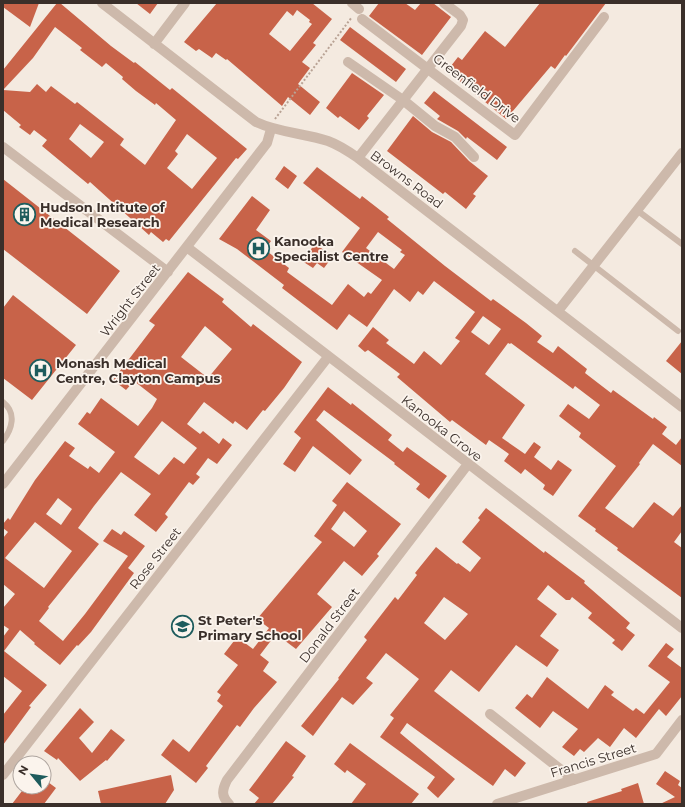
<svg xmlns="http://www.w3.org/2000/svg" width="685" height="807" viewBox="0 0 685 807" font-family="Montserrat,sans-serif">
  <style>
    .building { fill: #c86349; fill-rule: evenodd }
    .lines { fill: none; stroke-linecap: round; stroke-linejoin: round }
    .path { stroke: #b9a395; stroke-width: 2; stroke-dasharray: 2 2; stroke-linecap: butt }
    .lane { stroke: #cdb9ab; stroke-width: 6 }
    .street { stroke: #cdb9ab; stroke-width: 10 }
    .labels { text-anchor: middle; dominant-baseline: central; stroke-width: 3.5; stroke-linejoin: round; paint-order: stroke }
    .street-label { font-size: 13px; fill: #3a2f2a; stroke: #fbf4ed }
    .poi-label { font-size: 13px; font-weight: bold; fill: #3a2f2a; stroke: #fbf4ed; text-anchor: start }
  </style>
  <rect width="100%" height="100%" fill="#f4eae0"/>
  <!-- building -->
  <path class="building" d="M3 3H39L30 27 3 7Z
    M57 3H60L111 46 134 63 135 62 170 90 172 88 247 149 238 159 236 158 169 241 166 239 163 242 151 232 149 235 90 182 88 184 42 146 47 140 34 130 30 135 19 127 21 125 3 110V70ZM55 27 82 48 80 50 102 67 106 63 123 77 122 79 136 91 155 105 156 103 176 120 145 165 120 145 124 139 77 102 75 104 51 86 46 92 37 84 30 92 3 90 33 58ZM80 124 104 142 91 158 69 139ZM187 134 217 158 192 189 167 168 178 154 175 151Z
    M136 3H158L150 14Z
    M217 3H312L332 19 313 43 316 45 302 62 310 68 298 84 320 102 310 115 288 97 282 106 227 59 226 60 216 53 212 58 199 49 196 51 184 42ZM297 10 310 20 309 22 312 24 290 51 269 34 287 11 293 16Z
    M379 3H405L415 10 421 3H433L451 17 422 55 369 16Z
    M540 3H606L566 56 565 55 555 69 551 66 506 119 447 71 458 57 462 60 485 31 505 47Z
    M350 27 406 69 396 82 340 40Z
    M352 73 384 95 367 116 369 118 359 130 340 116 338 118 326 108Z
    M434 91 507 147 497 160 467 137 466 139 458 131 437 119 440 116 424 103Z
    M413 116 432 132 451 142 469 161 488 176 473 194 476 196 466 209 445 192 443 194 387 151Z
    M284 166 297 176 288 189 275 179Z
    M317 167 360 199 362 196 389 217 387 219 445 266 491 301 493 299 526 323 542 336 537 342 553 353 558 346 587 369 585 373 611 393 613 390 653 419 654 417 667 427 662 434 676 445 682 437V466L653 444 639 463 640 464 605 508 633 528 654 502 673 516 682 505V531L674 542 682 548V598L617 550 618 548 595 531 596 529 578 516 616 466 579 437 581 433 559 416 568 404 589 419 600 405 575 386 573 389 511 343 510 344 508 343 485 374 525 405 502 438 525 454 534 442 541 447 534 457 551 470 558 460 572 470 553 496 543 489 545 485 525 469 521 474 504 461 509 454 502 449 489 440 486 445 452 420 450 422 397 377 400 374 368 350 365 352 358 346 373 327 389 340 386 343 414 364 424 351 441 365 460 341 455 338 475 312 434 281 423 295 418 291 410 302 394 289 367 327 349 314 337 330 282 288 284 285 237 249 219 239 252 196 270 210 256 230 271 241 267 247 270 249 268 252 289 268 287 272 332 305 348 284 364 297 368 292 371 294 382 280 342 252 360 228 303 183ZM378 232 402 250 400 252 405 255 394 269 366 248ZM483 316 501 329 489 345 471 332Z
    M3 179 120 271 87 314 3 249Z
    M315 244 333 256 324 268 317 263 313 268 302 261Z
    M188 272 224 299 222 302 251 327 253 324 302 362 284 388 265 411 263 410 247 430 235 421 233 424 204 402 187 424 200 434 203 431 219 444 223 438 232 445 217 464 208 458 196 474 200 477 193 485 189 482 165 514 168 517 156 532 134 515 151 494 121 472 94 506 78 528 99 544 48 607 49 608 39 621 63 641 85 614 128 556 103 541 112 529 121 535 124 531 145 546 128 568 134 573 91 632 78 646 77 645 60 665 34 644 35 643 20 630 4 651 47 685 29 706 31 707 3 745V715L22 691 3 676V637L9 629 3 625V608L15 594 3 584V538L8 532 3 528V524L8 518 10 520 35 480 65 441 75 448 69 456 88 469 90 466 99 473 115 452 78 424 87 412 90 414 101 398 138 426 152 408 157 399 134 381 126 390 113 380 155 325 149 321ZM205 326 232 349 208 378 181 357ZM162 421 197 448 184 464 174 457 159 475 134 457ZM58 498 72 509 61 525 46 514ZM35 522 72 551 44 588 5 558Z
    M13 295 76 345 32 400 3 378V308Z
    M682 341V374L666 361Z
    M328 387 351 405 352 403 392 435 388 440 403 452 407 447 447 476 429 499 416 489 420 484 394 464 395 463 324 410 316 420 362 460 350 475 313 446 295 472 283 464 301 438 294 432Z
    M347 482 401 524 377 554 379 556 362 576 344 561 317 594 332 607 296 649 276 634 260 655 269 662 263 671 277 682 254 708 240 727 237 725 206 766 208 768 196 783 161 755 173 739 189 752 223 706 217 701 221 695 217 692 238 665 224 654 237 637 253 649 269 628 257 619 322 542 314 536 337 505 332 501ZM344 511 367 531 354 547 331 529Z
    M486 508 544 553 545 551 585 581 584 583 630 623 626 628 635 635 622 651 612 643 615 640 588 618 592 613 572 597 570 600H566L548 585 537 599 557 614 540 636 559 650 547 667 516 645 479 692 451 670 434 691 526 763 515 777 505 769 493 786 407 723 400 733 455 779 438 798 427 788 435 777 380 737 394 718 390 715 419 679 386 653 366 678 373 683 353 705 342 697 313 736 301 726 339 679 338 678 367 640 364 637 395 597 398 600 417 575 415 573 436 547 457 564 458 563 470 572 481 558 462 542 480 520 478 518ZM444 597 468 614 445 640 424 623Z
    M666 643 674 649 667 657 682 668V696L666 716 659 709 636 738 624 728 610 747 598 738 584 752 580 749 574 756 562 747 578 729 553 711 540 728 515 708 527 694 532 698 547 677 588 709 605 685 614 692 611 695 633 711 636 708 644 714 670 682 648 666Z
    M80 708 94 722 79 738 92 753 111 729 125 740 107 761 106 760 80 781 58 758 57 760 44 751Z
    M286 741 306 756 292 776 294 777 272 804H254L259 798 249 790Z
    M350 743 419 794 411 804H351L366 784 347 770 345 773 334 764Z
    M665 771 680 781 678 785 682 788V804H660L675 797 656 784Z
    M171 775 174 790 165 804H101L98 791Z
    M44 779 56 788 44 804H12L25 787H44Z
    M638 783 644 804H588L587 802 622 791 621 789Z"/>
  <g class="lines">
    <!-- path -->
    <path class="path" d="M275 119 352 17"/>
    <!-- lane -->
    <path class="lane" d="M638 211 682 244
      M575 251 678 331
      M3 402C17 413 12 429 3 441"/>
    <!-- street -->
    <path class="street" d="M102 3 256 122C279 133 304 133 328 141 339 145 348 151 358 158L682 407
      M352 3 359 9
      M362 19 515 135 604 17
      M154 44 185 3
      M348 62 403 100 435 126 455 137 474 157
      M3 147 168 272
      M358 158 461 26 463 20 460 15 444 3
      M188 248 682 628
      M558 311 682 153
      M3 484 267 143 271 129
      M490 714 574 780
      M3 775 328 357
      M229 804C221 796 222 790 227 780L468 464
      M497 804 656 754 682 720"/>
  </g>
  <!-- icons -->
  <defs>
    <symbol id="building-ring" viewBox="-11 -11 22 22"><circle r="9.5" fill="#fbf4ed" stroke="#1e5c5d" stroke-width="1.5"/><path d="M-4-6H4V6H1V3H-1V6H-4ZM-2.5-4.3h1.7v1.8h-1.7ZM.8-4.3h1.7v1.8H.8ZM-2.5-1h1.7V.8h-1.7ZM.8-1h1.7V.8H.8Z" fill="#1e5c5d"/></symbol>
    <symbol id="hospital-ring" viewBox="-11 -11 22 22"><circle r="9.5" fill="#fbf4ed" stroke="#1e5c5d" stroke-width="1.5"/><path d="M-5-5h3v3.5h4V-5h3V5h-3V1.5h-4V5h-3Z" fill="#1e5c5d"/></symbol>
    <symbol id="school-ring" viewBox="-11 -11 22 22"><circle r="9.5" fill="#fbf4ed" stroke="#1e5c5d" stroke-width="1.5"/><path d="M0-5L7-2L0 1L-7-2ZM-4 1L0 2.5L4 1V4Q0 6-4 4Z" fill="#1e5c5d"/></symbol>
  </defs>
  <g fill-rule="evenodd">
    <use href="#building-ring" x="12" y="202" width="25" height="25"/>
    <use href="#hospital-ring" x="246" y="236" width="25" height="25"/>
    <use href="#hospital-ring" x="28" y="358" width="25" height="25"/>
    <use href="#school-ring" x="170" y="614" width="25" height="25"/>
  </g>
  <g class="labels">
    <!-- street labels -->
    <g class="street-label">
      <text transform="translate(477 88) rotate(37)">Greenfield Drive</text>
      <text transform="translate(407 179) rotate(37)">Browns Road</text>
      <text transform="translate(130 300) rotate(-52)">Wright Street</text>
      <text transform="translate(442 428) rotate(38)">Kanooka Grove</text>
      <text transform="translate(155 558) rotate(-52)">Rose Street</text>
      <text transform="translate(329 625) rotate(-53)">Donald Street</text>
      <text transform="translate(593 760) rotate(-17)">Francis Street</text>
    </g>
    <!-- poi labels -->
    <g class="poi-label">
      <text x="40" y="207">Hudson Intitute of<tspan x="40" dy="15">Medical Research</tspan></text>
      <text x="274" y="241">Kanooka<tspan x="274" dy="15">Specialist Centre</tspan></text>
      <text x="56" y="363">Monash Medical<tspan x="56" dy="15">Centre, Clayton Campus</tspan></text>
      <text x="198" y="620">St Peter's<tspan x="198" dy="15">Primary School</tspan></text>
    </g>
  </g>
  <!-- border -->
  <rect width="685" height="807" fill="none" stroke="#3a2f2a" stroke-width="8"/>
  <!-- north arrow -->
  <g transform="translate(32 775) rotate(299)"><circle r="19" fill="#fbf4ed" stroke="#aea59f"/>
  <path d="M0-3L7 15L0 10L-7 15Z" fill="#1e5c5d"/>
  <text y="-6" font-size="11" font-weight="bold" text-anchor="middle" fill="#3a2f2a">N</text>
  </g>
</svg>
